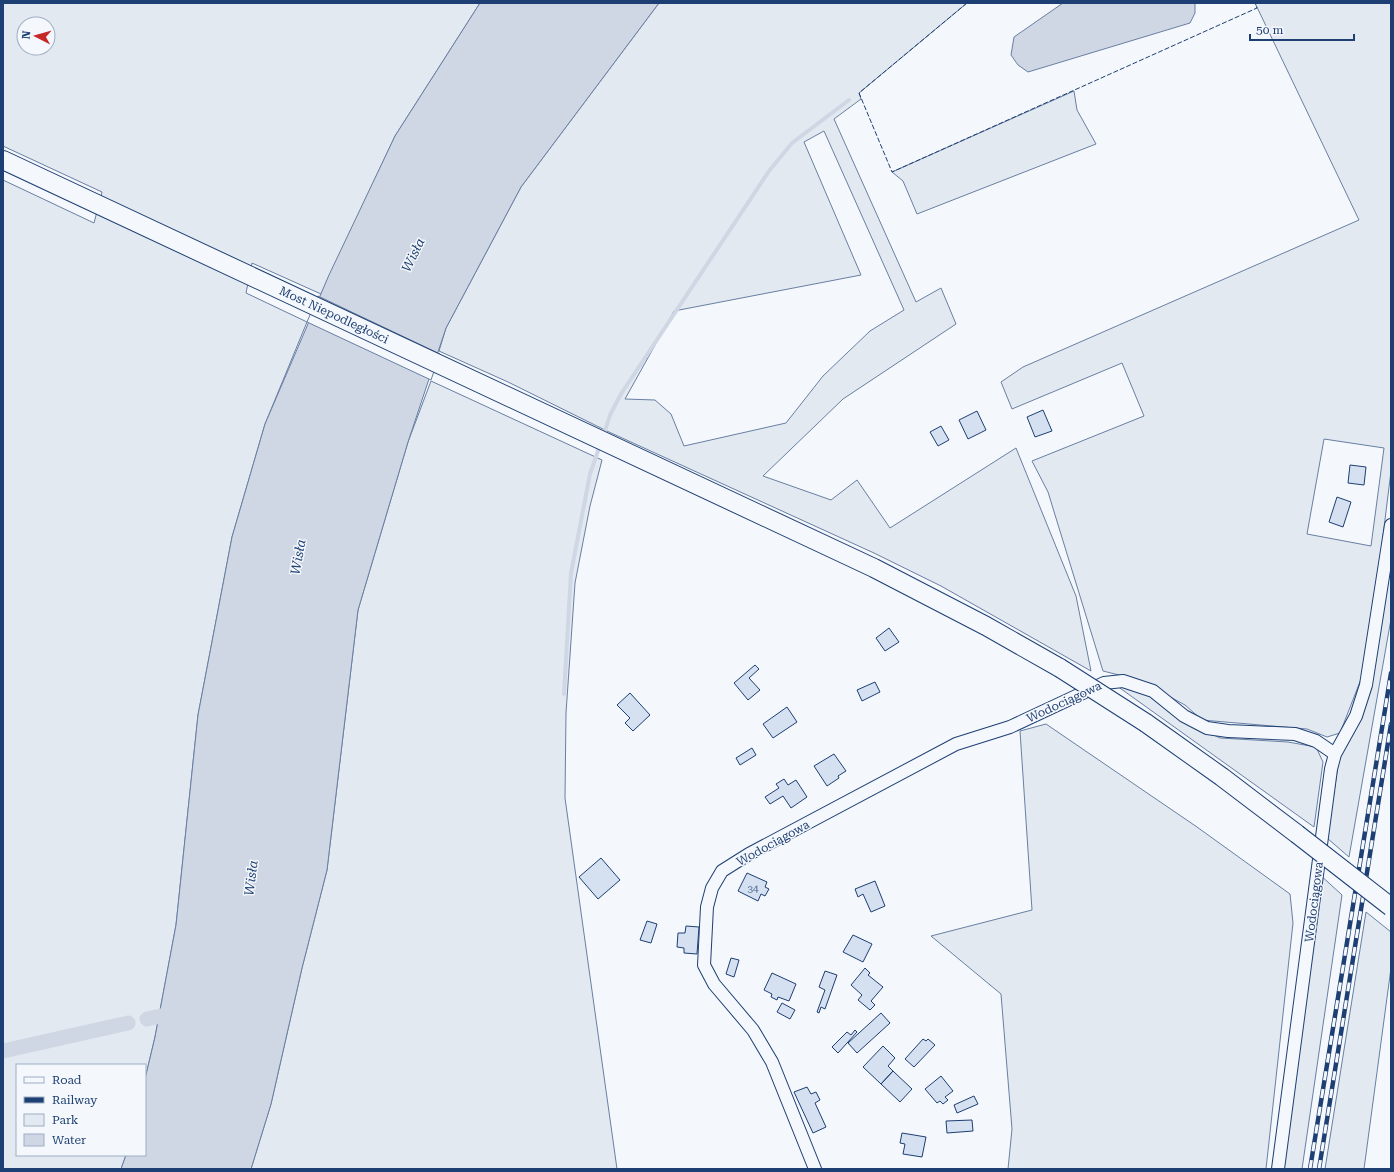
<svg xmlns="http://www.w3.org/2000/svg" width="1394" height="1172" viewBox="0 0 1394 1172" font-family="'Roboto Serif',serif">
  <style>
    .green { fill: #e3e9f0; stroke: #687fa3; fill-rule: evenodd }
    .water { fill: #cfd7e4; stroke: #687fa3 }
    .pier { fill: #f4f7fb; stroke: #687fa3 }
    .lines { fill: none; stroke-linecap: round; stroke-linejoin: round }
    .stream { stroke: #cfd7e4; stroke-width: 4 }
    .canal { stroke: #cfd7e4; stroke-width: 15 }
    .building { fill: #d5e0f0; stroke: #1d3f73 }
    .street-casing { stroke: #1d3f73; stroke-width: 14 }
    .secondary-casing { stroke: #1d3f73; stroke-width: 20 }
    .street { stroke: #f4f7fb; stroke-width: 12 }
    .secondary { stroke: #f4f7fb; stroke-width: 18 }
    .rail-casing { stroke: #1d3f73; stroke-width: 4.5 }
    .rail { stroke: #f4f7fb; stroke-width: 3; stroke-dasharray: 9; stroke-linecap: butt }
    .secondary-bridge-casing { stroke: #1d3f73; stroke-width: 20; stroke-linecap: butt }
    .secondary-bridge { stroke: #f4f7fb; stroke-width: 18 }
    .fence { stroke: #1d3f73; stroke-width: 1; stroke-dasharray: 5 2; stroke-linecap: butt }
    .labels { text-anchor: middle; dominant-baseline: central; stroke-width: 3; stroke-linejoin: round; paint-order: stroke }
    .number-label { font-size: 10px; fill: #4b6792 }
    .street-label { font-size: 12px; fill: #1d3f73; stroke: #f4f7fb }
    .water-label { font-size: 13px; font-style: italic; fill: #1d3f73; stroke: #f4f7fb }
  </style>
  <rect width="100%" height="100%" fill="#f4f7fb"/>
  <!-- green -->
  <path class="green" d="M3 3H480L395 136 321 294 252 263 246 293 307 322 265 424 232 537 198 715 176 925 155 1037 145 1079V1065H17V1155H126L121 1169H3V180L94 223 102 192 3 146ZM24 24H48V48H24Z
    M659 3H967L859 93 861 99 834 119 916 302 941 288 956 324 843 399 763 476 831 500 857 480 890 528 1016 448 1076 596 1091 671 941 586 874 553 609 432 508 382 439 351 446 328 521 187ZM824 131 904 310 870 331 823 376 786 423 684 446 671 414 655 400 625 399 674 311 861 275 804 142Z
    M1255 3H1391V471L1370 641 1363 674 1340 733 1327 737 1307 729 1202 720 1185 705 1139 680 1103 671 1048 492 1032 461 1144 416 1122 363 1012 409 1001 382 1023 367 1359 220ZM1324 439 1384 448 1371 546 1307 534Z
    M1074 91 1077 110 1096 144 917 214 903 181 892 172Z
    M431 381 602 460 590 506 575 583 566 713 565 798 617 1169H251L271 1104 302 968 327 870 358 610 408 442Z
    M1391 550V619L1349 857 1327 838 1339 759 1371 689Z
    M1117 686 1146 694 1182 720 1220 738 1288 742 1316 747 1323 762 1314 827Z
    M1046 724 1197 827 1290 894 1293 923 1266 1169H1008L1012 1129 1001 994 931 936 1032 910 1020 731Z
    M1318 873 1342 895 1302 1169H1277Z
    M1366 912 1391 932V968L1364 1169H1325Z"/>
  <!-- water -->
  <path class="water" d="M480 3H659L521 187 446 328 408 442 358 610 327 870 302 968 271 1104 251 1169H121L126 1155H145V1079L155 1037 176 925 198 715 232 537 265 424 329 275 395 136Z
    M1063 3H1195V13L1190 23 1028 72 1018 65 1011 55 1014 37Z"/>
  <!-- pier -->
  <path class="pier" d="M318 296 440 354 431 380 307 322Z"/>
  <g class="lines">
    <!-- stream -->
    <path class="stream" d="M603 437 610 415 621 394 769 171 792 143 849 100
      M564 694 571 573 590 474 600 445"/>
    <!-- canal -->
    <path class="canal" d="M147 1019 179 1012
      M3 1051 128 1023"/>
  </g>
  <!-- building -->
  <path class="building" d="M1043 410 1052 431 1035 437 1027 417Z
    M977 411 986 430 968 439 959 420Z
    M941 426 949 440 938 446 930 432Z
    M1350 465 1366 467 1364 485 1348 483Z
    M1337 497 1351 502 1343 527 1329 522Z
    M889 628 899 642 885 651 876 638Z
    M755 665 759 669 749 678 760 690 748 700 734 683Z
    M875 682 880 692 862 701 857 690Z
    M630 693 650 715 633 731 625 723 630 718 617 705Z
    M787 707 797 722 773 738 763 724Z
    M752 748 756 755 740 765 736 758Z
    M834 754 846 771 838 776 839 778 827 786 814 766Z
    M784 779 788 785 796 780 807 797 791 808 783 796 770 804 765 797 779 788 776 784Z
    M601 858 620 880 598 899 579 877Z
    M747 873 767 882 765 887 769 889 765 896 761 894 758 901 738 891Z
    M875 881 885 906 871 912 863 894 858 897 855 889Z
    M647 921 657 924 651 943 640 940Z
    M686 926 699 927 697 954 684 953V948L677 947 678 933H685Z
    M853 935 872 944 863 962 843 952Z
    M731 958 739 960 734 977 726 974Z
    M865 968 870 973 868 975 883 987 871 1001 875 1005 870 1010 858 1000 862 995 851 985Z
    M825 971 837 975 825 1009 821 1007 819 1013 817 1012 825 990 819 987Z
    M772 973 796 984 789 1001 778 997 777 1000 771 997 772 994 764 990Z
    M782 1003 795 1010 790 1019 777 1012Z
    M881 1013 890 1023 857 1053 848 1043Z
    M855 1030 857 1032 838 1053 832 1047 847 1032 851 1035Z
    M923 1039 926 1041 928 1039 935 1045 914 1067 905 1059Z
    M883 1046 895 1058 888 1066 893 1071 881 1084 863 1067Z
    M893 1071 912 1089 900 1102 881 1084Z
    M941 1076 953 1091 945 1097 948 1100 943 1104 940 1101 937 1103 925 1089Z
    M807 1087 811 1094 816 1092 820 1100 815 1103 826 1127 813 1133 794 1092Z
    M974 1096 978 1104 957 1113 954 1105Z
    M972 1120 973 1131 947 1133 946 1121Z
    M902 1133 926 1137 922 1157 903 1154 905 1144 900 1143Z"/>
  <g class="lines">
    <defs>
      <path id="street" d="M815 1169 772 1062 753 1030 714 984 704 965 707 907 712 888 722 871 749 854 956 744 1010 727 1104 683 1123 681 1153 691 1184 716 1207 728 1228 731 1295 734 1316 741 1335 754
        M1278 1169 1331 769 1335 754 1356 716 1366 685 1391 525"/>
      <path id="secondary" d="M3 160 874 568 986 626 1060 668
        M1146 723 1222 777 1297 834"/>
    </defs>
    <!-- street casing -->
    <use href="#street" class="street-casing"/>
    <!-- secondary casing -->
    <use href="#secondary" class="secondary-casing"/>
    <!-- street -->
    <use href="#street" class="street"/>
    <!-- secondary -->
    <use href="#secondary" class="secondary"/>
    <defs>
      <path id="rail" d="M1310 1169 1391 673
        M1319 1169 1391 724"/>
    </defs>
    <!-- rail casing -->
    <use href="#rail" class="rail-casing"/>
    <!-- rail -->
    <use href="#rail" class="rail"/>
    <defs>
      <path id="secondary-bridge" d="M1060 668 1146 723
        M1297 834 1391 907"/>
    </defs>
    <!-- secondary-bridge casing -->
    <use href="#secondary-bridge" class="secondary-bridge-casing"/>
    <!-- secondary-bridge -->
    <use href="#secondary-bridge" class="secondary-bridge"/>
    <!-- fence -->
    <path class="fence" d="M967 3 859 93 892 172 1257 8 1255 3"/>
  </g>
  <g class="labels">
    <!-- number labels -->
    <g class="number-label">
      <text x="753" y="888">34</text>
    </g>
    <!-- street labels -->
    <g class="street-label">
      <text transform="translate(334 315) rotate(25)">Most Niepodległości</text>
      <text transform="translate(1064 702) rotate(-25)">Wodociągowa</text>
      <text transform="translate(773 843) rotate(-29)">Wodociągowa</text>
      <text transform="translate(1314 902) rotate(-83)">Wodociągowa</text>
    </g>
    <!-- water labels -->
    <g class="water-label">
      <text transform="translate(413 255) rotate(-64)">Wisła</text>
      <text transform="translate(298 557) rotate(-80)">Wisła</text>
      <text transform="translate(251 878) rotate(-83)">Wisła</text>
    </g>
  </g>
  <!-- border -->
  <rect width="1394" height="1172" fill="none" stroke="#1d3f73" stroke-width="8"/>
  <!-- legend -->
  <rect x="16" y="1064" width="130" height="92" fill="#f4f7fb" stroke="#9eadc5"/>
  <rect x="24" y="1077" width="20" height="6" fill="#f4f7fb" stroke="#9eadc5"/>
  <text x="52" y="1084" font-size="12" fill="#1d3f73">Road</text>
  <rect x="24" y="1097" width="20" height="6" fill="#1d3f73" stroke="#9eadc5"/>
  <text x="52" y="1104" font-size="12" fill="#1d3f73">Railway</text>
  <rect x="24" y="1114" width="20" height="12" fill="#e3e9f0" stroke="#9eadc5"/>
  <text x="52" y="1124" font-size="12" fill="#1d3f73">Park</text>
  <rect x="24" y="1134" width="20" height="12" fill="#cfd7e4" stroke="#9eadc5"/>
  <text x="52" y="1144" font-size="12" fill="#1d3f73">Water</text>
  <!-- north arrow -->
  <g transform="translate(36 36) rotate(276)"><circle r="19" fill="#f4f7fb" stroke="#9eadc5"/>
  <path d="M0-3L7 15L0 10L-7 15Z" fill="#c62828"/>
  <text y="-6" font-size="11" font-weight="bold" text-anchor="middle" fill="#1d3f73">N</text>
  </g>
  <!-- scale -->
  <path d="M1250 34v6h104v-6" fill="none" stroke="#1d3f73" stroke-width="2"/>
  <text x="1256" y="34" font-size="12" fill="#1d3f73" stroke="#f4f7fb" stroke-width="3" paint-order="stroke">50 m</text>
</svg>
